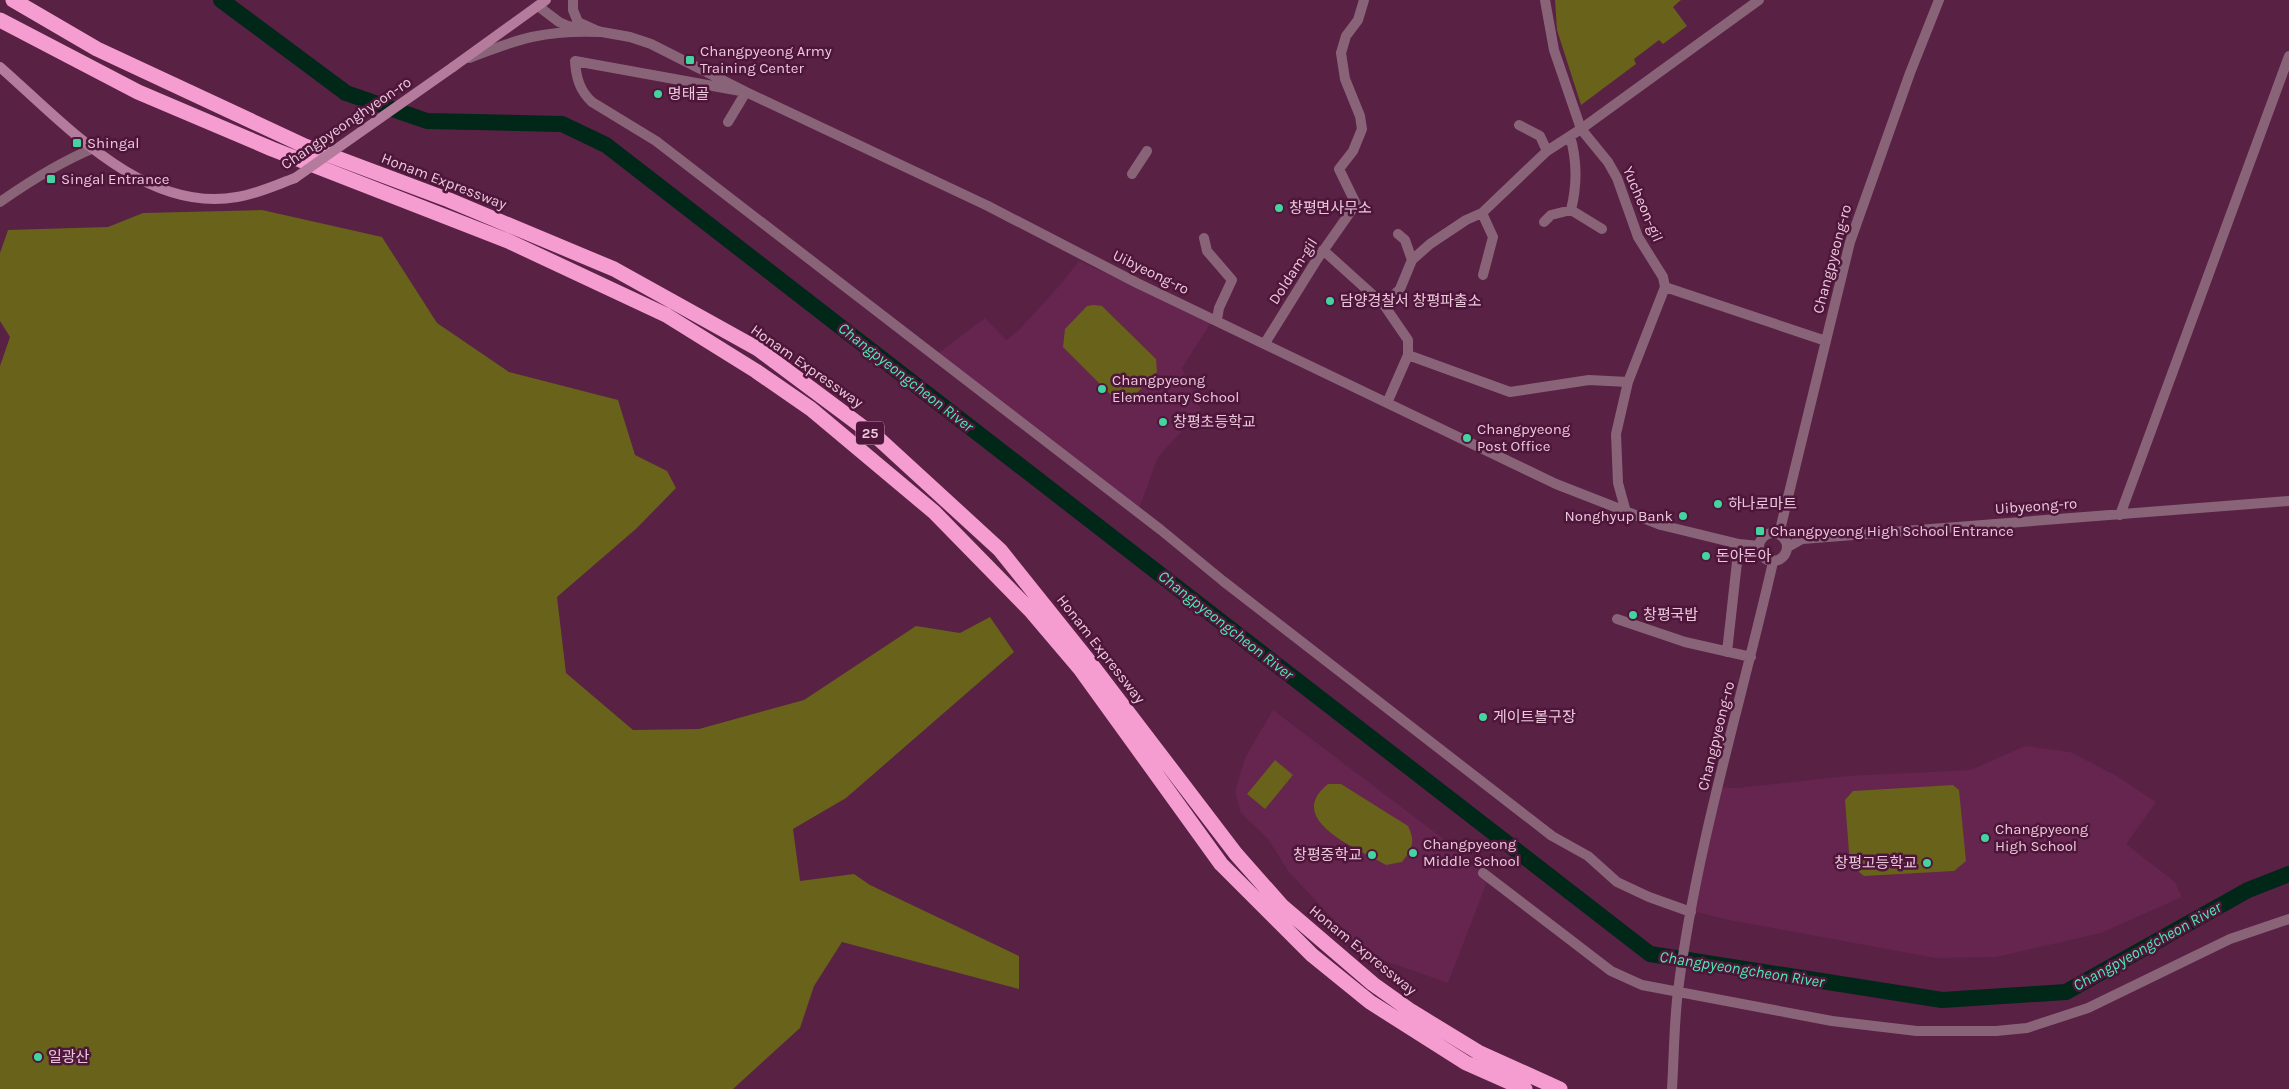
<svg xmlns="http://www.w3.org/2000/svg" width="2289" height="1089" viewBox="0 0 2289 1089" font-family="Karla,'Noto Sans KR',sans-serif">
  <style>
    .built { fill: #65254e }
    .green { fill: #68621a }
    .lines { fill: none; stroke-linecap: round; stroke-linejoin: round }
    .river { stroke: #012719; stroke-width: 16 }
    .minor { stroke: #896479; stroke-width: 10 }
    .tertiary { stroke: #896479; stroke-width: 10 }
    .secondary { stroke: #b57b9c; stroke-width: 10 }
    .motorway { stroke: #f59cd0; stroke-width: 15 }
    .secondary-bridge { stroke: #b57b9c; stroke-width: 10 }
    .poi-dot { fill: #44d49f; stroke: #4e163a; stroke-width: 2 }
    .labels { text-anchor: middle; dominant-baseline: central; stroke-width: 5; stroke-linejoin: round; paint-order: stroke }
    .shield { fill: #4e163a; stroke: #bd93ab; stroke-width: 1 }
    .shield-label { font-size: 14px; font-weight: bold; fill: #ecc8db }
    .poi-label { font-size: 15px; fill: #ecc8db; stroke: #4e163a; text-anchor: start }
    .street-label { font-size: 15px; fill: #ecc8db; stroke: #4e163a }
    .water-label { font-size: 16px; font-style: italic; fill: #4deab0; stroke: #4e163a }
  </style>
  <rect width="100%" height="100%" fill="#592144"/>
  <!-- built -->
  <path class="built" d="M1079 261 1212 321 1182 368 1201 410 1158 457 1139 509 937 354 985 318 1006 340 1017 332 1060 285Z
    M1273 710 1490 874 1448 983 1366 954 1288 871 1269 840 1241 813 1235 792 1245 758Z
    M2025 746 2070 752 2115 775 2156 802 2126 844 2175 882 2182 897 2101 933 1996 957 1936 958 1729 920 1693 911 1720 787 1737 788 1848 776 1971 770Z"/>
  <!-- green -->
  <path class="green" d="M1555 0H1681L1673 7 1687 26 1663 44 1659 40 1634 59 1636 64 1581 105 1557 30Z
    M262 210 382 237 437 323 509 372 618 400 635 455 667 471 676 488 637 528 557 597 566 673 633 730 699 729 804 700 916 626 960 633 990 617 1014 652 846 798 793 829 800 881 854 874 870 885 1019 956V989L842 942 814 986 800 1028 733 1089H0V366L10 337 0 321V253L8 230 108 227 143 213Z
    M1094 305 1102 306 1156 359 1157 372 1133 397 1115 399 1063 347 1065 329 1087 306Z
    M1275 760 1293 775 1265 809 1247 794Z
    M1328 784H1341L1408 826C1416 842 1412 849 1402 862L1386 865C1358 849 1283 820 1328 784Z
    M1953 785 1959 790 1966 861 1954 871 1864 876 1850 865 1845 800 1853 791Z"/>
  <g class="lines">
    <!-- river -->
    <path class="river" d="M221 0 346 93 427 121 562 124 606 145 1650 954 1942 1000 2066 992 2248 890 2289 874"/>
    <!-- minor -->
    <path class="minor" d="M1759 0 1581 129 1608 162 1617 178 1638 237 1663 277 1665 287 1826 341
      M538 6 559 22 568 26 630 37 651 44 746 92 988 206 1137 283 1556 484 1661 525 1739 544 1759 546
      M728 122 746 92 575 61C576 78 580 91 592 102L656 141 1161 530 1223 581 1552 836 1588 856 1617 882 1649 897 1691 912
      M1519 125 1540 136 1547 151
      M1132 174 1147 151
      M1571 210 1602 229
      M1544 222 1551 215 1571 210C1577 186 1577 160 1570 136
      M1398 234 1405 240 1412 260
      M1204 238 1207 251 1232 280 1219 308 1217 319
      M1323 250 1384 305
      M1483 275 1493 237 1482 213 1547 151 1581 129 1554 50 1545 0
      M1265 343 1316 261 1356 204 1339 169 1353 151 1362 129 1360 116 1345 79 1341 53 1346 36 1358 20 1364 0
      M1408 355 1510 392 1589 380 1628 382 1616 434 1618 483 1626 512
      M1628 382 1665 287
      M1387 403 1408 355V340L1384 305 1400 289 1412 260 1430 244 1466 220 1482 213
      M2120 515 2289 56
      M1759 547a14 14 0 1 1 28 0a14 14 0 1 1-28 0Z
      M1779 534 1850 242 1910 73 1939 0
      M1788 547 1802 539 2289 501
      M1617 619 1685 642 1751 657
      M1727 652 1739 544
      M1483 873 1611 971 1642 985 1832 1021 1917 1031H1996L2027 1028 2088 1008 2230 939 2289 919
      M1672 1089C1674 1056 1674 1023 1678 991 1696 847 1741 703 1773 562"/>
    <!-- tertiary -->
    <path class="tertiary" d="M469 58C520 38 545 30 600 32L578 22 573 10V0
      M0 202C30 181 60 162 94 148"/>
    <!-- secondary -->
    <path class="secondary" d="M0 67C64 123 144 214 237 197 257 194 276 185 295 178
      M453 67 546 0"/>
    <!-- motorway -->
    <path class="motorway" d="M13 0 97 49 305 146 449 200 614 269 758 349 880 440 1000 550 1088 660 1236 854 1282 906 1373 984 1411 1011 1478 1052 1560 1089
      M0 20 138 92 272 149 508 241 666 315 756 371 811 409 934 512 1030 610 1081 670 1221 864 1312 955 1370 1002 1466 1063 1525 1089"/>
    <!-- secondary-bridge -->
    <path class="secondary-bridge" d="M295 178 453 67"/>
  </g>
  <!-- markers -->
  <g class="poi-dot">
    <rect x="685" y="55" width="10" height="10" rx="2.5"/>
    <circle cx="658" cy="94" r="5"/>
    <rect x="72" y="138" width="10" height="10" rx="2.5"/>
    <rect x="46" y="174" width="10" height="10" rx="2.5"/>
    <circle cx="1279" cy="208" r="5"/>
    <circle cx="1330" cy="301" r="5"/>
    <circle cx="1102" cy="389" r="5"/>
    <circle cx="1163" cy="422" r="5"/>
    <circle cx="1467" cy="438" r="5"/>
    <circle cx="1718" cy="504" r="5"/>
    <circle cx="1683" cy="516" r="5"/>
    <rect x="1755" y="526" width="10" height="10" rx="2.5"/>
    <circle cx="1706" cy="556" r="5"/>
    <circle cx="1633" cy="615" r="5"/>
    <circle cx="1483" cy="717" r="5"/>
    <circle cx="1985" cy="838" r="5"/>
    <circle cx="1413" cy="853" r="5"/>
    <circle cx="1372" cy="855" r="5"/>
    <circle cx="1927" cy="863" r="5"/>
    <circle cx="38" cy="1057" r="5"/>
  </g>
  <g class="labels">
    <!-- shield labels -->
    <rect class="shield" x="856" y="421.5" width="28" height="23" rx="4"/>
    <g class="shield-label">
      <text x="870" y="433">25</text>
    </g>
    <!-- poi labels -->
    <g class="poi-label">
      <text x="700" y="51">Changpyeong Army<tspan x="700" dy="17">Training Center</tspan></text>
      <text x="668" y="94">명태골</text>
      <text x="87" y="143">Shingal</text>
      <text x="61" y="179">Singal Entrance</text>
      <text x="1289" y="208">창평면사무소</text>
      <text x="1340" y="301">담양경찰서 창평파출소</text>
      <text x="1112" y="380">Changpyeong<tspan x="1112" dy="17">Elementary School</tspan></text>
      <text x="1173" y="422">창평초등학교</text>
      <text x="1477" y="429">Changpyeong<tspan x="1477" dy="17">Post Office</tspan></text>
      <text x="1728" y="504">하나로마트</text>
      <text x="1673" y="516" text-anchor="end">Nonghyup Bank</text>
      <text x="1770" y="531">Changpyeong High School Entrance</text>
      <text x="1716" y="556">돈아돈아</text>
      <text x="1643" y="615">창평국밥</text>
      <text x="1493" y="717">게이트볼구장</text>
      <text x="1995" y="829">Changpyeong<tspan x="1995" dy="17">High School</tspan></text>
      <text x="1423" y="844">Changpyeong<tspan x="1423" dy="17">Middle School</tspan></text>
      <text x="1362" y="855" text-anchor="end">창평중학교</text>
      <text x="1917" y="863" text-anchor="end">창평고등학교</text>
      <text x="48" y="1057">일광산</text>
    </g>
    <!-- street labels -->
    <g class="street-label">
      <text transform="translate(346 123) rotate(-34)">Changpyeonghyeon-ro</text>
      <text transform="translate(444 181) rotate(21)">Honam Expressway</text>
      <text transform="translate(1643 204) rotate(67)">Yucheon-gil</text>
      <text transform="translate(1832 259) rotate(-75)">Changpyeong-ro</text>
      <text transform="translate(1293 271) rotate(-57)">Doldam-gil</text>
      <text transform="translate(1151 272) rotate(26)">Uibyeong-ro</text>
      <text transform="translate(807 366) rotate(35)">Honam Expressway</text>
      <text transform="translate(2036 506) rotate(-4)">Uibyeong-ro</text>
      <text transform="translate(1101 649) rotate(52)">Honam Expressway</text>
      <text transform="translate(1716 736) rotate(-76)">Changpyeong-ro</text>
      <text transform="translate(1363 950) rotate(39)">Honam Expressway</text>
    </g>
    <!-- water labels -->
    <g class="water-label">
      <text transform="translate(906 377) rotate(38)">Changpyeongcheon River</text>
      <text transform="translate(1226 625) rotate(38)">Changpyeongcheon River</text>
      <text transform="translate(2147 946) rotate(-29)">Changpyeongcheon River</text>
      <text transform="translate(1742 969) rotate(9)">Changpyeongcheon River</text>
    </g>
  </g>
</svg>
